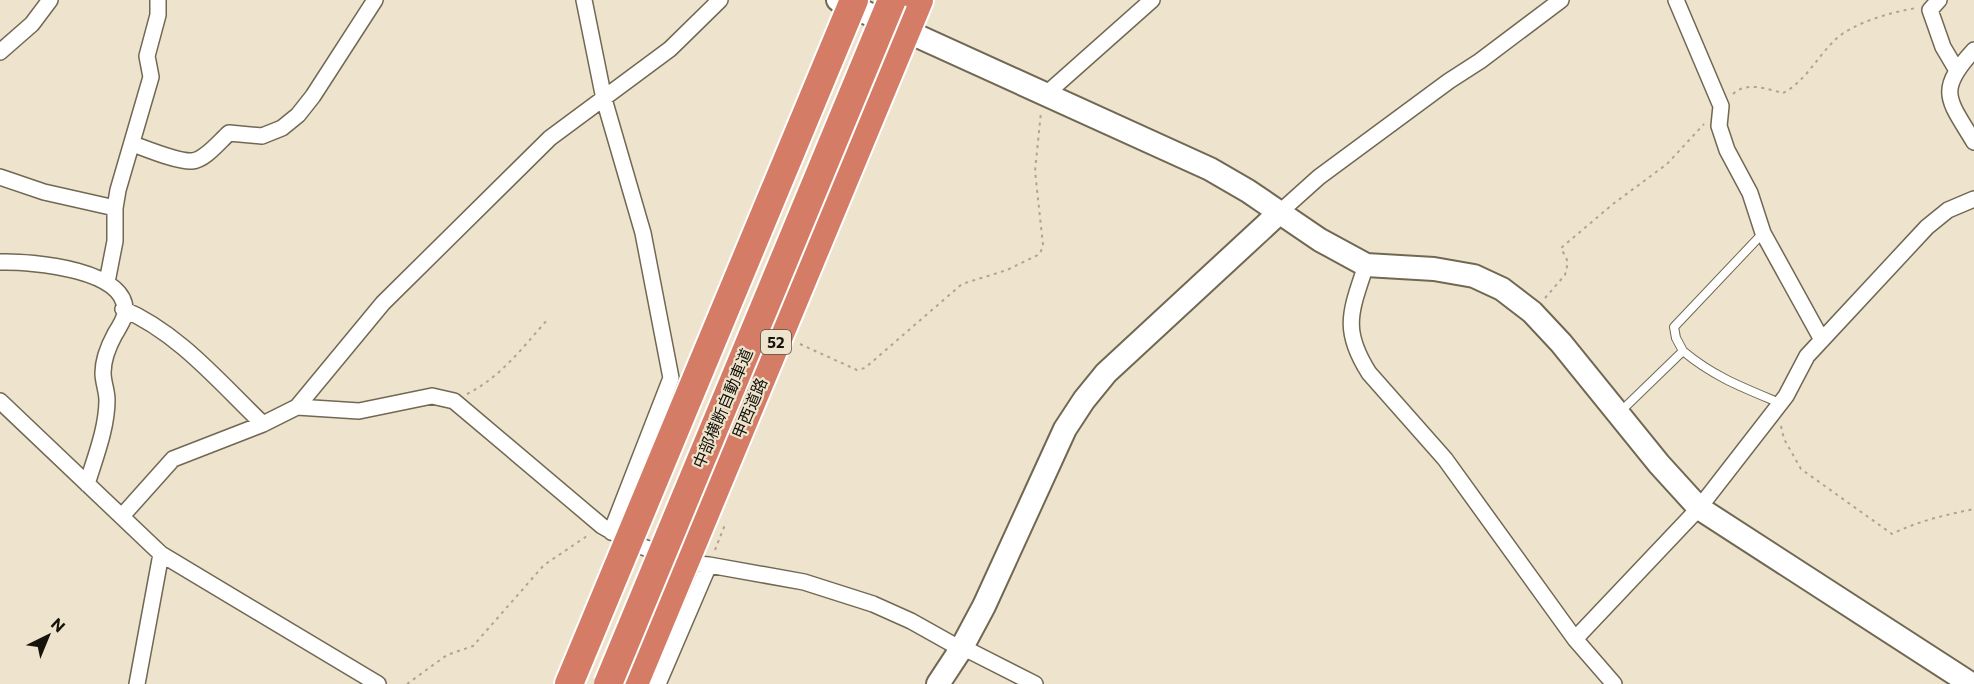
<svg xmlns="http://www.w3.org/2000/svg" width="1974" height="684" viewBox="0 0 1974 684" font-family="Commissioner,'Noto Sans JP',sans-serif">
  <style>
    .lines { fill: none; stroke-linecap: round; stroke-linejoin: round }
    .lane-casing { stroke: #716853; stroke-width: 10 }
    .street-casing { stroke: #716853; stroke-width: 18 }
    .secondary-casing { stroke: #716853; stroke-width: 26 }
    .highway-casing { stroke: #fff; stroke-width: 32 }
    .path { stroke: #aca592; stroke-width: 2; stroke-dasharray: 3 4.5; stroke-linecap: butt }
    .lane { stroke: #fff; stroke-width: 8 }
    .street { stroke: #fff; stroke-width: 15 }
    .secondary { stroke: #fff; stroke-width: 22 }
    .highway { stroke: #d47c66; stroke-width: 28 }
    .highway-bridge-casing { stroke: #fff; stroke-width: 32; stroke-linecap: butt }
    .highway-bridge { stroke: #d47c66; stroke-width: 28 }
    .labels { text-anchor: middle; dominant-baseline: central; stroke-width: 4.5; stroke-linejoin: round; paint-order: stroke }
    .shield { fill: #eee4cd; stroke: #575245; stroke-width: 1.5 }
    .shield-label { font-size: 15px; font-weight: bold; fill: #16130b }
    .street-label { font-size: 16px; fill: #16130b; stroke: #eee4cd }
  </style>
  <rect width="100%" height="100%" fill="#eee4cd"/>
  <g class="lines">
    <defs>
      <path id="lane" d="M1683 351C1714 377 1744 388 1780 403
        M1619 413 1683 351 1676 338 1674 327 1763 233"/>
      <path id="street" d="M584 0 604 99 643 233 671 378 611 532
        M1676 0 1721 106 1719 126 1727 150 1750 193 1763 233 1822 340
        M1939 0 1930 10 1943 47 1956 69
        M1974 50C1936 91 1948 99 1974 142
        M0 52 32 24 50 0
        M1045 95 1152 0
        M133 144C147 149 178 162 192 161 205 160 219 142 229 133L262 136 282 128 298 115 313 96 375 0
        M0 177 44 192 115 208
        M1280 212 1319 177 1449 81 1480 61 1561 0
        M0 262C29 261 136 269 124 317 122 323 118 329 115 334 109 345 103 359 103 373 103 382 107 391 107 400 107 428 95 458 87 484
        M1366 265C1351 311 1341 329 1369 373L1445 459 1575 639 1614 684
        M107 282 115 241V208L118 190 151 77 147 56 158 15V0
        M123 309C179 333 220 383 263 424
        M0 401 161 554 378 684
        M297 407 359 411 432 396 454 401 602 526 628 541 684 563 709 565 804 582 873 604 911 621 961 649 972 652 1035 684
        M122 516 173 459 263 424 297 407 383 303 550 138 670 49 720 0
        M1575 639 1699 508 1786 396 1807 356 1927 227 1948 210 1974 199
        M137 684 161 554
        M658 684 709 565"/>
      <path id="secondary" d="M838 0 1210 169 1248 191 1320 240 1366 265 1434 269 1474 276 1502 289 1532 312 1561 343 1659 464 1699 508 1971 684
        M938 684 961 649 984 606 1065 429 1084 400 1106 373 1280 212"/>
      <path id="highway" d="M569 684 854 0
        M634 684 919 0"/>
    </defs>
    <!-- lane casing -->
    <use href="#lane" class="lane-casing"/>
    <!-- street casing -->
    <use href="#street" class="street-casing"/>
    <!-- secondary casing -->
    <use href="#secondary" class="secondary-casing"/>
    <!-- highway casing -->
    <use href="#highway" class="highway-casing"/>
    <!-- path -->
    <path class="path" d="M1733 94C1747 81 1767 89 1783 93 1805 82 1817 57 1835 40 1852 23 1892 12 1916 8
      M1545 298 1565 275 1568 262 1561 248 1613 204 1667 164 1704 124
      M800 344 857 370 865 368 962 284 1007 270 1040 254 1043 245 1035 171 1041 112
      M467 394C501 377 523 347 548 319
      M1781 426 1784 439 1801 469 1892 534C1918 521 1945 515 1974 509
      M715 550 726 522
      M407 684 447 655 473 646 544 565 590 534"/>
    <!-- lane -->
    <use href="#lane" class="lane"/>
    <!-- street -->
    <use href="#street" class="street"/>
    <!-- secondary -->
    <use href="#secondary" class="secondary"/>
    <!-- highway -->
    <use href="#highway" class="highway"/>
    <defs>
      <path id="highway-bridge" d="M608 684 892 0"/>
    </defs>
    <!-- highway-bridge casing -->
    <use href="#highway-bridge" class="highway-bridge-casing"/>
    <!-- highway-bridge -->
    <use href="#highway-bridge" class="highway-bridge"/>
  </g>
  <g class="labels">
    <!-- shield labels -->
    <rect class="shield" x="761" y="330" width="30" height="24" rx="4.5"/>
    <g class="shield-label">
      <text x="776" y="342">52</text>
    </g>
    <!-- street labels -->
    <g class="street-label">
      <text transform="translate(722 408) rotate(-67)">中部横断自動車道</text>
      <text transform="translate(749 408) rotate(-67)">甲西道路</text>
    </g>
  </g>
  <!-- north arrow -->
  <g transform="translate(48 636) rotate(43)" stroke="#eee4cd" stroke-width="4.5" paint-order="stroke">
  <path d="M0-4.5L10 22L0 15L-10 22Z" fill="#16130b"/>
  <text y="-9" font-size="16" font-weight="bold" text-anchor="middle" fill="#16130b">N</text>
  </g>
</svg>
